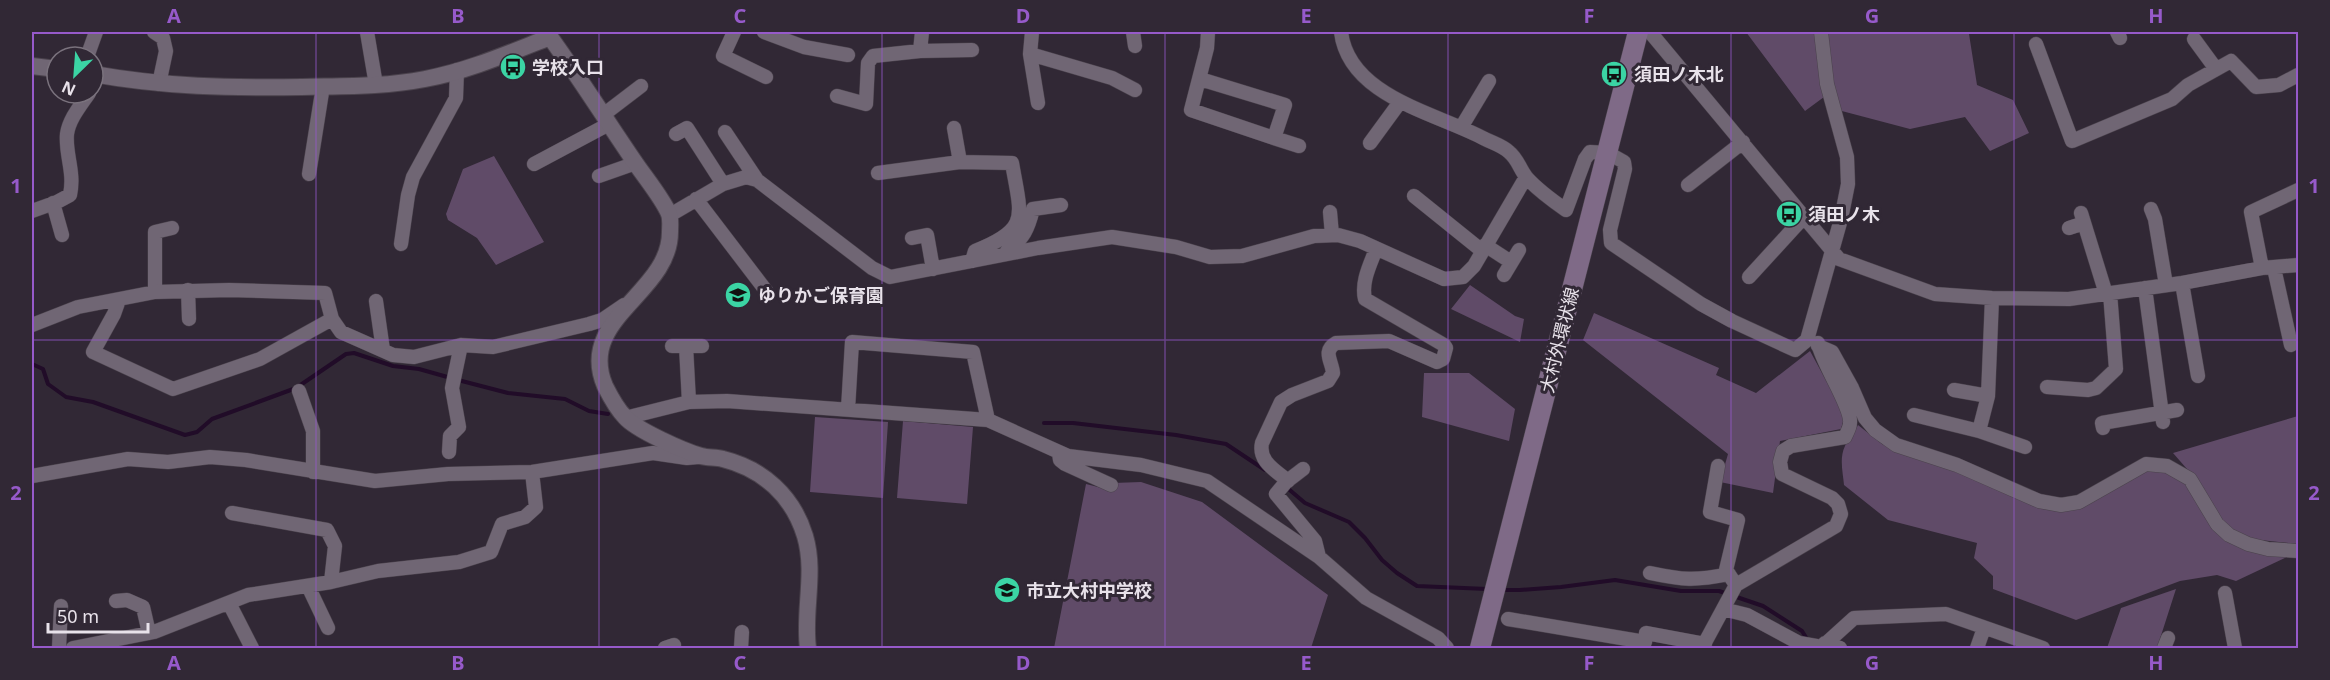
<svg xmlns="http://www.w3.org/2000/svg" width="2330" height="680" viewBox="0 0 2330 680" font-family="'Noto Sans','Noto Sans JP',sans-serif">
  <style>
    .green { fill: #604b68 }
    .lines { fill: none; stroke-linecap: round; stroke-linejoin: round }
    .stream { stroke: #210c28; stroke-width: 4 }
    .minor-casing { stroke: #4b434d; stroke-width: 15 }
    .tertiary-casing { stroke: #4b434d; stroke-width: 18 }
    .secondary-casing { stroke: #4b434d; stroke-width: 21 }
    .minor { stroke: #706674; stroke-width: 14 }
    .tertiary { stroke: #706674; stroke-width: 16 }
    .secondary { stroke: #7f6a87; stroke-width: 20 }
    .grid { fill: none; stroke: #965aca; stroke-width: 1.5; stroke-opacity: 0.55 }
    .labels { text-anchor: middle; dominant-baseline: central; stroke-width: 6; stroke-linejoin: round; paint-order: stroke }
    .poi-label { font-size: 18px; font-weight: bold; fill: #e8e2ea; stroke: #312835; text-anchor: start }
    .street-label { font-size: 18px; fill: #e8e2ea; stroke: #312835 }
    .neatline { fill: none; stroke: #965aca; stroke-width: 2 }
    .grid-label { font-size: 20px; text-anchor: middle; font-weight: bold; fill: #965aca }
  </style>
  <rect width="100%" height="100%" fill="#312835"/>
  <!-- green -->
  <path class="green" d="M1746 32H1817L1824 97 1805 111Z
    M1828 32H1964L1969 34 1977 85 2013 100 2029 133 1990 151 1965 117 1910 129 1838 110 1831 83Z
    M494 156 544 242 496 265 477 238 448 220 446 214 463 169Z
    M1470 285 1515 316 1524 319 1520 342 1451 309Z
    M1594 313 1719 368 1716 375 1756 393 1810 351 1845 415 1841 429 1780 441 1773 493 1720 482 1728 454 1583 340Z
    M1424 373H1469L1515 409 1509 441 1422 417Z
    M2298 416V544L2251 539 2219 522 2194 477 2173 453Z
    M815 417 888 422 883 498 810 492Z
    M903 421 973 427 967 504 897 498Z
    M1858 425 1882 444 1916 458 1955 467 2059 507 2147 466 2188 480 2214 525 2291 555 2236 581 2217 575 2180 581 2076 620 1993 589V576L1974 558 1977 543 1888 520 1844 485C1843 473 1839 458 1845 446 1848 438 1855 432 1858 425Z
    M1141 482 1202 502 1328 595 1311 648H1054L1086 484 1110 490 1113 483Z
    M2176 589 2157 648H2107L2121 608Z"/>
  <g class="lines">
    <!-- stream -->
    <path class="stream" d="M32 364 43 369 48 384 66 397 93 402 185 435 197 432 212 419 296 388 346 354 354 353 393 366 419 369 451 378
      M458 380 508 393 565 399 589 411 608 414
      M1044 423H1073L1176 435 1226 444 1265 470
      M1285 486 1305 503 1349 522 1365 538 1382 560 1397 573 1417 586 1487 589
      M1501 590H1520L1561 587 1615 580 1681 591H1719L1763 606 1802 631 1807 639"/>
    <defs>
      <path id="minor" d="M154 32 163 38 166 51 159 84
        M367 32 376 85
        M734 32 723 56 766 77
        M764 32 804 47 848 55
        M1032 32 1030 54 1038 103
        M1133 32 1135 46
        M1341 32C1349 97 1437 113 1485 139 1493 143 1503 146 1509 152 1518 159 1520 170 1527 178 1538 190 1553 201 1566 210L1585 159 1590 152 1608 153 1624 162 1625 169 1610 230 1611 243 1701 304 1732 321 1795 350 1807 340 1841 219 1848 184 1847 157 1827 84 1821 32
        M1650 32 1839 259 1935 294 1992 298 2069 299 2182 283 2262 268 2298 265
        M2117 32 2120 38
        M2194 39 2216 69
        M2036 44 2072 141 2172 99 2188 85 2231 61 2256 87 2279 85 2298 75
        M920 51 922 32
        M1030 54 1112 78 1135 90
        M87 57 96 32
        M1200 79 1285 105 1274 138 1191 110 1207 48 1208 32
        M837 96 866 104 868 63 873 56 920 51 972 50
        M603 115 641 86
        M1462 126 1489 81
        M954 128 960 162
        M725 132 757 180
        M676 134 687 128 723 184
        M1274 138 1299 146
        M1370 143 1400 102
        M534 164 609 124
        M878 173 960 162 1012 163C1021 216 1031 229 975 251L972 261
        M309 174 323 86
        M599 176 636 163
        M1688 185 1743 142
        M1414 196 1481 250
        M696 199 767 292
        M53 203 62 235
        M2151 209 2155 219 2166 285
        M32 211 57 202 70 195C75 172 65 154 67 134 69 119 81 105 89 93
        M1330 212 1332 235
        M2081 213 2106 294
        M670 215 723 184 746 177 757 180 872 268 890 277 1038 248 1112 237 1176 247 1210 257 1242 256 1314 236 1338 235 1360 241 1444 279 1463 277 1474 266 1526 177
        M2069 228 2084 223
        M912 238 927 235 933 269
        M401 244 408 195 413 177 456 98 457 70
        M1485 245 1511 262
        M1007 251C1024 238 1028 229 1033 209L1061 205
        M2262 268 2251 212 2298 190
        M2274 268 2291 345
        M1504 275 1519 250
        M1749 277 1803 218
        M2182 283 2198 376
        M2145 288 2163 422
        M188 290 189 319
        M155 292V232L172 228
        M119 300 114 314 93 352 173 389 260 359 332 319
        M376 301 383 350
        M32 325 78 307 155 292 229 290 325 293 332 319 341 332 393 355 414 357 461 345 493 347 589 324 602 320 624 305
        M672 346H686L689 402
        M686 346H702
        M1818 346 1832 352 1852 388 1865 418 1875 430 1896 445 1957 465 2039 501 2061 505 2079 502 2146 464 2167 466 2190 479 2217 524 2229 535 2248 544 2268 549 2298 551
        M2047 387 2088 390 2096 388 2116 369 2110 293
        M1954 390 1988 396
        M299 391 313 431V472
        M848 409 852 342 973 352 988 420
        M1914 415 1979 431 2025 447
        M625 418 689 402 727 401 988 420 1068 456 1141 465 1207 481 1319 557 1366 598 1438 638 1447 648
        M2103 428 2102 423 2177 410
        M1979 431 1988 396 1992 298
        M449 452 450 436 459 427 452 388 461 345
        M1059 453 1060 460 1065 464 1111 485
        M1718 466 1710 512 1738 520 1726 570 1736 585
        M1303 469 1286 482 1276 494 1315 541 1319 557
        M32 476 128 459 168 462 210 457 246 460 375 481 448 474 532 472 653 453 687 458 698 457
        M1288 481C1275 470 1258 461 1262 443L1281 402 1292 395 1328 381 1333 373C1332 361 1322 351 1336 343L1389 341 1437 362 1443 359 1446 348 1444 345 1365 299C1361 282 1370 265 1376 249
        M232 513 327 530 335 546 331 582
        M1650 573C1683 580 1695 581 1729 574
        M308 586 328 628
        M2225 593 2235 648
        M116 601 127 600 143 607 149 633
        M229 603 252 648
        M1723 609 1747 615 1799 643 1822 647 1854 618 1946 614 2043 648
        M1508 619 1645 642 1646 633 1705 644
        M1825 643 1840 648
        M59 648 61 606
        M73 648 154 632 248 595 331 582 378 571 459 562 491 552 502 524 525 517 536 507 532 472
        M665 648 674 645
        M741 648 742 632
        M1702 648 1736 585 1836 526 1841 514 1838 504 1832 498 1782 474 1780 462 1783 451 1791 446 1845 437C1847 432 1850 428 1850 423 1852 407 1822 364 1818 343
        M1977 648 1984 628
        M2164 648 2168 638"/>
      <path id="tertiary" d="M32 66 57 69
        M93 74C166 87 228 88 302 87 343 86 384 87 425 79 468 71 509 53 550 37 579 77 606 120 634 161 644 176 663 199 669 214 671 219 670 227 670 232 670 294 576 318 605 386 610 396 617 409 625 417 636 430 684 451 701 456 708 458 716 457 723 459 763 469 793 496 805 536 816 573 803 611 808 648"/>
      <path id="secondary" d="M1480 648 1638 32"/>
    </defs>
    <!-- minor casing -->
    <use href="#minor" class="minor-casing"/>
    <!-- tertiary casing -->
    <use href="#tertiary" class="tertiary-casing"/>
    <!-- secondary casing -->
    <use href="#secondary" class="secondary-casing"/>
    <!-- minor -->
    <use href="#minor" class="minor"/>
    <!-- tertiary -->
    <use href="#tertiary" class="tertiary"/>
    <!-- secondary -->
    <use href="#secondary" class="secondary"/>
  </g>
  <!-- grid -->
  <path class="grid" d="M316 32V648M599 32V648M882 32V648M1165 32V648M1448 32V648M1731 32V648M2014 32V648M32 340H2298"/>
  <!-- icons -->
  <defs>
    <symbol id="bus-disc" viewBox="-11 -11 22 22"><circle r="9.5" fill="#3bd4a4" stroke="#312835"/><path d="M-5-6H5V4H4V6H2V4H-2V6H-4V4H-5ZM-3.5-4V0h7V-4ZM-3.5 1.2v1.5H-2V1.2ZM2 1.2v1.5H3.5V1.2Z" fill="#111"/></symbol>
    <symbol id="school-disc" viewBox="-11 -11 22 22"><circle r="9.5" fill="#3bd4a4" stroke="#312835"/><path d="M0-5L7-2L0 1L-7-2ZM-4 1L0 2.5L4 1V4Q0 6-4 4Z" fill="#111"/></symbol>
  </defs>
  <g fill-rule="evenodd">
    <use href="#bus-disc" x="498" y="52" width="30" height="30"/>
    <use href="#bus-disc" x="1599" y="59" width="30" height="30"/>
    <use href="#bus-disc" x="1774" y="199" width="30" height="30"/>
    <use href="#school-disc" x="723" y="280" width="30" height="30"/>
    <use href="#school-disc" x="992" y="575" width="30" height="30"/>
  </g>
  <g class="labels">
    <!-- poi labels -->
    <g class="poi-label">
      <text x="532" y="67">学校入口</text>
      <text x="1634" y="74">須田ノ木北</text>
      <text x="1808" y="214">須田ノ木</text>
      <text x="758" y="295">ゆりかご保育園</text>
      <text x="1026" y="590">市立大村中学校</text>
    </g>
    <!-- street labels -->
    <g class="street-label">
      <text transform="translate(1559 340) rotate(-76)">大村外環状線</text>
    </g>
  </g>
  <!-- border -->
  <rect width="2330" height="680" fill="none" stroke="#312835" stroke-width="66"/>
  <!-- north arrow -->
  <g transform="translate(75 75) rotate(205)"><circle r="28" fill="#312835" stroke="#7a727d" stroke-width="1.5"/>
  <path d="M0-4.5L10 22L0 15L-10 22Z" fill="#3bd4a4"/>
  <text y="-9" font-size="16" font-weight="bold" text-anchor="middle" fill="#e8e2ea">N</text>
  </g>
  <!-- scale -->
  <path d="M48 623v9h100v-9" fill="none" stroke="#e8e2ea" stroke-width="3"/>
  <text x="57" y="623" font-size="18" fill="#e8e2ea" stroke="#312835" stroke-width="4.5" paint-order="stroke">50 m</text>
  <rect x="33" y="33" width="2264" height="614" class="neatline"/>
  <g class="grid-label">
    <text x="174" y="23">A</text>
    <text x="458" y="23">B</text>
    <text x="740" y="23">C</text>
    <text x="1023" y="23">D</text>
    <text x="1306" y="23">E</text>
    <text x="1589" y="23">F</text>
    <text x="1872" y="23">G</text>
    <text x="2156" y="23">H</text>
    <text x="16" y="193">1</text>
    <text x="2314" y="193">1</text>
    <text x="16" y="500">2</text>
    <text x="2314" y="500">2</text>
    <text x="174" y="670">A</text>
    <text x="458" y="670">B</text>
    <text x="740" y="670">C</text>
    <text x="1023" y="670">D</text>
    <text x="1306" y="670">E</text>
    <text x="1589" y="670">F</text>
    <text x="1872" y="670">G</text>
    <text x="2156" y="670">H</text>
  </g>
</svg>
